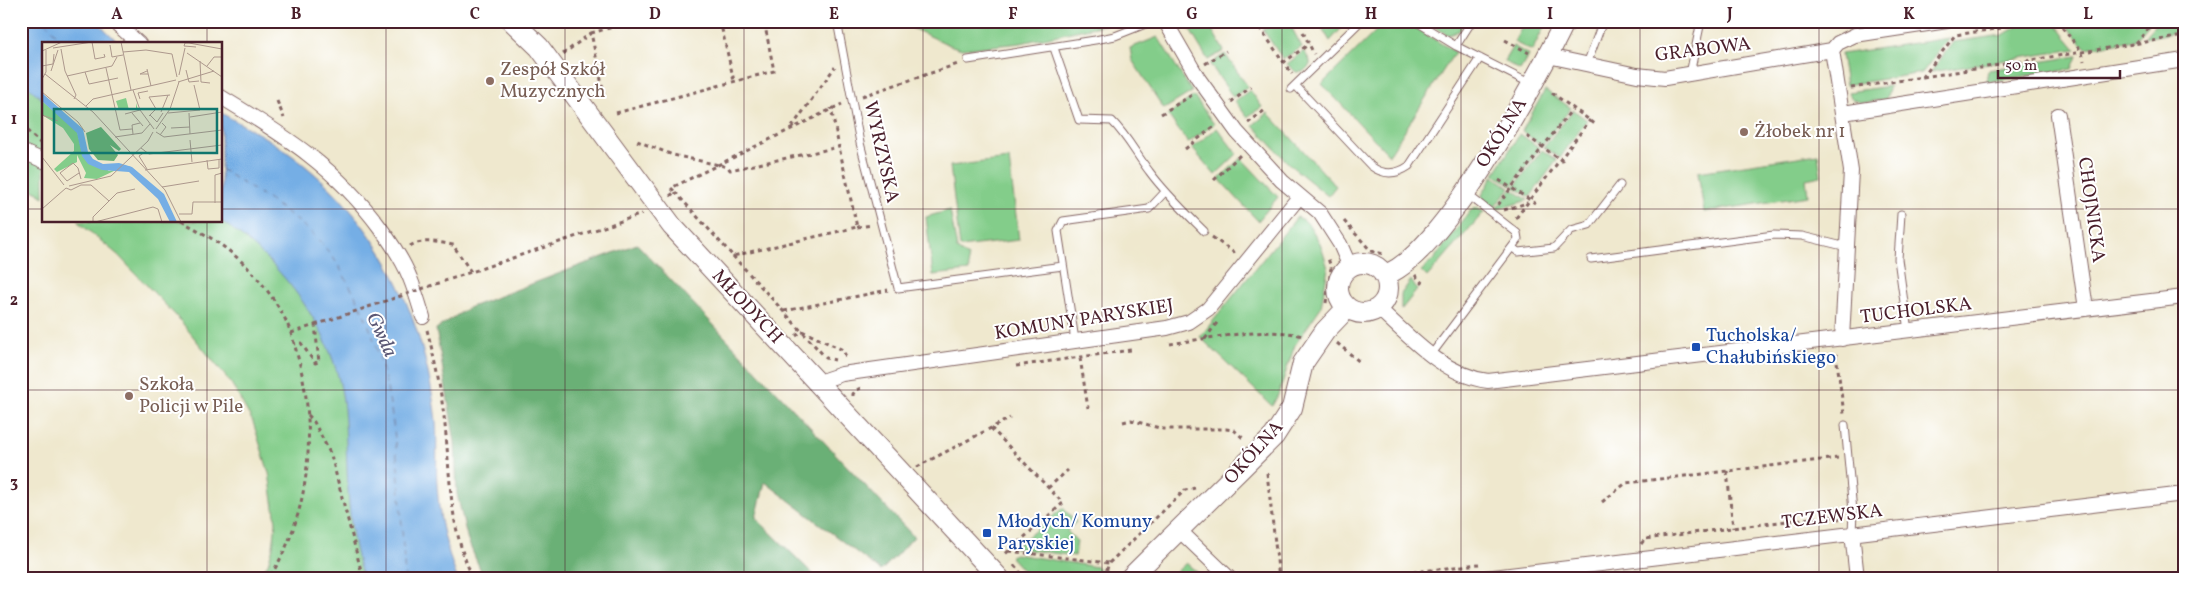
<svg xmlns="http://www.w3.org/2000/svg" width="2205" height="599" viewBox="0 0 2205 599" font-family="Vollkorn,serif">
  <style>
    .green { fill: #83cd8a; stroke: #66765a }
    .forest { fill: #6ab076; stroke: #5a6850 }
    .water { fill: #75aee5; stroke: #606688 }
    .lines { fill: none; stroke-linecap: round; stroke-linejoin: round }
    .ferry { stroke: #5b5875; stroke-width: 1; stroke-dasharray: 6 5; stroke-linecap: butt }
    .lane-casing { stroke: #846564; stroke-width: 9 }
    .street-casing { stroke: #846564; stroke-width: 16 }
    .secondary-casing { stroke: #846564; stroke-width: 22 }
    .path { stroke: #846564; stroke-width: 3; stroke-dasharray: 4 4; stroke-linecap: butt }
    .lane { stroke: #fff; stroke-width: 7 }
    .street { stroke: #fff; stroke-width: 14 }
    .secondary { stroke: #fff; stroke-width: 20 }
    .path-bridge { stroke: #846564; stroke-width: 3; stroke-dasharray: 4 4; stroke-linecap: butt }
    .grid { fill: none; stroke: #4a1f2b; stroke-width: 1; stroke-opacity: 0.55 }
    .education-dot { fill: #8d6e63; stroke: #fff; stroke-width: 2 }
    .transit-dot { fill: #1a4fb4; stroke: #fff; stroke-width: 2 }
    .labels { text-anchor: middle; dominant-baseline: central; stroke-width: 4; stroke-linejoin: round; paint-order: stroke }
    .street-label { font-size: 19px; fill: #4a1f2b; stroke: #fff }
    .education-label { font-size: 19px; fill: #785e54; stroke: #fff; text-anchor: start }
    .transit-label { font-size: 19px; fill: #164399; stroke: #fff; text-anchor: start }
    .water-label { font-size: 20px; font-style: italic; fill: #5b5875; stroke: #fff }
    .inset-river { fill: none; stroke: #75aee5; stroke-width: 2.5 }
    .inset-road { fill: none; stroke: #ad988d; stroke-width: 1 }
    .view { fill: #0f766e; fill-opacity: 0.15; stroke: #0f766e; stroke-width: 2.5 }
    .inset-edge { fill: none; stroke: #4a1f2b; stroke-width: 2.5 }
    .neatline { fill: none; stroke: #4a1f2b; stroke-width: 2 }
    .grid-label { font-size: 16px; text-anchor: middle; font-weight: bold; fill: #4a1f2b }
  </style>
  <rect width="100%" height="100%" fill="#fff"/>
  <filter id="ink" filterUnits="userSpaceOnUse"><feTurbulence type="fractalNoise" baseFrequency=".02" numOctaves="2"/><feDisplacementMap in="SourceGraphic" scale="10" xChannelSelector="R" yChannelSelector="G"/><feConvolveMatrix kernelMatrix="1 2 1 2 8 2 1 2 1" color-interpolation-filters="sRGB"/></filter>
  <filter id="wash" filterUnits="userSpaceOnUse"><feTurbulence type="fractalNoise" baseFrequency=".0096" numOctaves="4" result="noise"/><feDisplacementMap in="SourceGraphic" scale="20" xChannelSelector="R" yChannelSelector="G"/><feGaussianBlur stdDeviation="1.12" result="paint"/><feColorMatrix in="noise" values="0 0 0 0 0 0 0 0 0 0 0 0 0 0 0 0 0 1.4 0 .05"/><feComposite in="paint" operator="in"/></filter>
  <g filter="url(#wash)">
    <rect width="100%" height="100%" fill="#efe8ce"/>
    <!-- green -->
    <path class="green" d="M896 21H1117V22L1021 43 962 49 952 46Z
      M1198 21H1207L1224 51 1208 60 1188 27Z
      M1278 21H1288L1302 47 1283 59 1263 30Z
      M1321 21H1348L1330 41 1319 23Z
      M1382 21H1404L1455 52 1389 155 1322 84 1384 23Z
      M1424 21H1465L1459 31 1448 35Z
      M1525 21H1547L1532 51 1514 42Z
      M2026 21H2053L2076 49 1931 72 1953 42 2003 35Z
      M2062 21H2151L2135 40 2086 48Z
      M2159 21H2184V31L2144 38Z
      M1158 37 1192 92 1164 109 1132 60 1130 48Z
      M1949 38 1922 73 1846 85 1841 54Z
      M1513 46 1529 55 1520 70 1504 61Z
      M1304 51 1310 61V65L1303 72H1296L1287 64Z
      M1225 54 1248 87 1233 97 1210 64Z
      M2077 56 2072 69 1986 82 1988 70Z
      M21 75 44 97V197L21 182Z
      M1890 86 1886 99 1862 103 1852 99 1848 92Z
      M1250 90 1262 107 1247 117 1235 101Z
      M1545 90 1571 108 1542 146 1522 131Z
      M1194 96 1214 124 1188 143 1168 115Z
      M1573 110 1587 120 1560 158 1544 147Z
      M1268 113 1336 186 1328 196 1290 165 1253 125Z
      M1217 128 1237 154 1215 175 1192 148Z
      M1520 134 1540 148 1512 186 1494 174Z
      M1542 150 1557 160 1530 197 1514 187Z
      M1818 154 1821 176 1806 179 1808 196 1704 212 1698 172Z
      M1241 158 1278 197 1258 221 1219 179Z
      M1009 159 1019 240 960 247 950 166Z
      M1493 176 1510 188 1493 209 1484 201 1482 195Z
      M1512 189 1528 200 1495 210Z
      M1476 208 1484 212 1427 277 1421 271 1433 260 1471 210Z
      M950 210 957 249 968 257 969 271 933 275 926 217Z
      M221 217 232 225 290 280 329 344 347 404 367 578H255L268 564 273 547 276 522 269 473 253 422 231 383 179 319 118 255 77 221H221Z
      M1297 217 1304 220 1309 225 1320 243 1328 268 1321 307 1295 345 1278 395 1272 406 1200 337Z
      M1411 280 1417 290 1401 310V294Z
      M1063 508 1076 522 1067 531 1077 541 1075 556 1014 548Z
      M1015 554 1097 567 1104 574 1100 578H1030L1010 556Z
      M1186 563 1203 577 1170 578Z"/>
    <!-- forest -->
    <path class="forest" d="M637 244 914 537 881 571 765 482 756 518 817 578H484L468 541 457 494 455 442 436 329 468 308Z"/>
    <!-- water -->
    <path class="water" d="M21 21H96L120 44H44V101L21 80Z
      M221 113C239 123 257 132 274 143 373 208 423 306 436 421 438 447 435 472 438 497 440 524 448 552 457 578H363C344 521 349 467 344 409 337 333 282 262 221 221Z"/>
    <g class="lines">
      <!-- ferry -->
      <path class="ferry" d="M45 21 64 44
        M221 169C258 194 304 218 331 255 337 262 342 272 347 281 400 370 398 477 405 578"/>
    </g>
  </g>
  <g filter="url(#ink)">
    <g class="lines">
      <defs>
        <path id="lane" d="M837 21 860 143 898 288 1063 266
          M1415 21 1456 46 1531 84
          M1456 46 1472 21
          M1054 48 1079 120 1112 121C1127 136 1136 154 1149 171 1165 193 1185 212 1204 231
          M968 60 1095 40 1115 36 1153 21
          M1587 64 1603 21
          M1690 74 1701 21
          M1295 85 1371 166C1383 175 1396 175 1409 166L1480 58
          M1291 89 1361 21
          M1901 214 1898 259 1908 331
          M1513 248 1518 252 1554 248 1571 230 1589 225 1620 185
          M1591 259 1774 235 1802 236 1847 247
          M1075 340 1058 231 1063 221 1149 209 1165 192
          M1431 355 1518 239 1517 233 1467 194
          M1845 425 1853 511 1852 533"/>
        <path id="street" d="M114 21 139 44
          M1165 21 1198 78 1237 132 1282 181 1320 213 1340 244 1350 267
          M1832 50 1851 171 1842 339
          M1548 56 1637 75 1665 78 1832 50 1838 43 1855 35 1947 21
          M221 97C284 135 337 168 381 229 392 244 403 260 410 278 415 290 419 304 423 317
          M1843 113 2184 60
          M2058 115 2086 309
          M21 151 44 161
          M1378 308C1410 337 1443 375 1488 381L2184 297
          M820 385 827 379 842 374 1167 328 1189 322 1208 309 1299 197
          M1180 531 1229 578
          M1852 533 1857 578
          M1485 578 2184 494"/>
        <path id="secondary" d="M512 21 539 47 672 226 999 578
          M1338 288a25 25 0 1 1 50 0a25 25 0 1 1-50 0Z
          M1384 275C1439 260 1539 76 1565 21
          M1130 578 1274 436 1292 408 1303 363 1325 331 1347 308"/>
      </defs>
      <!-- lane casing -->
      <use href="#lane" class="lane-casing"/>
      <!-- street casing -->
      <use href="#street" class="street-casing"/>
      <!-- secondary casing -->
      <use href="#secondary" class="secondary-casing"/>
      <!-- path -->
      <path class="path" d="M720 21 734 81
        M1255 21 1292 74
        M2057 21 2082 52 2084 61
        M1184 27 1193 21
        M1260 30 1274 21
        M1303 32 1314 54
        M591 33 636 21
        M1505 40 1529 53
        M2136 43 2155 21
        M563 54 591 33 604 94
        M1283 63 1309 44
        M1205 64 1226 51
        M1923 77 2184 36
        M1851 88 1923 77 1955 35 2002 28 2012 21
        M1552 93 1595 124
        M862 96 958 64
        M277 101 284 118
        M1231 102 1251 87
        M616 113 774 71 764 21
        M1161 114 1192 95
        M1248 123 1265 110
        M21 125 40 143
        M792 127 835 67
        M1527 136 1565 163
        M637 141 673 155 728 167 730 170 839 147 831 108
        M1185 149 1216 125
        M1214 180 1240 155
        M1499 180 1535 203
        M675 192 733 256 857 227 839 147
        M670 196 675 192 671 188 842 104
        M1498 205 1573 108
        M1504 210 1527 203
        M1516 218 1590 120
        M181 221C225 244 252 265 279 308 288 322 293 338 297 354 318 426 311 515 269 578
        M1344 221 1371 251 1384 254
        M857 227 872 225
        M1212 237 1236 254
        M410 246C421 239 440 242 453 245L471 272
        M733 256 826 358 835 360
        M1415 275 1425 286
        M436 284 642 214
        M1326 303 1331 268 1328 258
        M784 311 888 290
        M427 330C436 364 443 400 446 436 451 488 450 529 473 578
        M291 333 315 325 319 362 315 363 301 343 294 344
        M796 336 802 331 843 350 847 359
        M1205 339 1219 320
        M1337 343 1361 363
        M1170 344C1202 339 1273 326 1302 336
        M1836 354 1844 414
        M1080 358 1088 408
        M1016 366 1131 350
        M853 396V394L856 390 864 387
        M308 415 313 420 331 455 363 578
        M1123 422 1131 420 1163 429H1226L1234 430 1245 440
        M991 428 1063 503 1004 555
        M917 467 1010 418
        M1727 471 1733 528
        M1267 473 1279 578
        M1048 488 1068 470
        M1602 502 1626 483 1838 458
        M1641 544 1645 539 1827 516 1840 519
        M1009 551 1109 563
        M1014 565 1025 578
        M1104 578 1109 563 1185 490 1195 488
        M1365 578 1479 564"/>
      <!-- lane -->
      <use href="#lane" class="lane"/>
      <!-- street -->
      <use href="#street" class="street"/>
      <!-- secondary -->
      <use href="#secondary" class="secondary"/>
      <!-- path-bridge -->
      <path class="path-bridge" d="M315 325 436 284"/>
    </g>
  </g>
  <!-- grid -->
  <path class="grid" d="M207 21V44M386 21V578M565 21V578M744 21V578M923 21V578M1102 21V578M1282 21V578M1461 21V578M1640 21V578M1819 21V578M1998 21V578M21 209H44M221 209H2184M207 221V578M21 390H2184"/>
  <!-- markers -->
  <g class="education-dot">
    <circle cx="490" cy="81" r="5"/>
    <circle cx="1744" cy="132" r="5"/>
    <circle cx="129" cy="396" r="5"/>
  </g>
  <g class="transit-dot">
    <rect x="1691" y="342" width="10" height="10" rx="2.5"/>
    <rect x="982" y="528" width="10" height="10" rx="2.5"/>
  </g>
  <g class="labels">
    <!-- street labels -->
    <g class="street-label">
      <text transform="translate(1703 50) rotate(-7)">GRABOWA</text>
      <text transform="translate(1502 133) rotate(-58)">OKÓLNA</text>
      <text transform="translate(881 152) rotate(77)">WYRZYSKA</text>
      <text transform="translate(2091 210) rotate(82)">CHOJNICKA</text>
      <text transform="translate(747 307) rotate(47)">MŁODYCH</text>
      <text transform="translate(1916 311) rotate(-7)">TUCHOLSKA</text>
      <text transform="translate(1084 320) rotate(-9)">KOMUNY PARYSKIEJ</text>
      <text transform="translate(1254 453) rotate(-48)">OKÓLNA</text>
      <text transform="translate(1832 517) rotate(-7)">TCZEWSKA</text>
    </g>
    <!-- education labels -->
    <g class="education-label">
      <text x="500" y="70">Zespół Szkół<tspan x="500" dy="22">Muzycznych</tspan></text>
      <text x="1754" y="132">Żłobek nr 1</text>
      <text x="139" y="385">Szkoła<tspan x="139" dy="22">Policji w Pile</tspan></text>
    </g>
    <!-- transit labels -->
    <g class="transit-label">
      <text x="1706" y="336">Tucholska/<tspan x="1706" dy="22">Chałubińskiego</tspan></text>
      <text x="997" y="522">Młodych/ Komuny<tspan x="997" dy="22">Paryskiej</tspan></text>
    </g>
    <!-- water labels -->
    <g class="water-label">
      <text transform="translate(381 335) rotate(65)">Gwda</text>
    </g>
  </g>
  <!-- overview -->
  <g transform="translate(42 42)">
    <rect width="180" height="180" fill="#efe8ce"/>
    <path d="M84 56 87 68 94 66V61L96 68H77L74 59ZM0 59 35 89 40 111 67 129 76 127 55 137 42 136 44 131 35 113V120L15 130 12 127 32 109V102L21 86 0 73Z" fill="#83cd8a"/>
    <path d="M59 85 79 107 77 109 68 103 76 113 72 119 56 118 47 107 44 91Z" fill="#6ab076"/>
    <path d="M0 51 41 87 46 110 51 117 61 122 77 121 90 125 122 152 135 180H128L116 157 87 130 60 128 46 122 40 114 35 91 0 59Z" fill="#75aee5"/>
    <path class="inset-river" d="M0 56 37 86 43 111 49 120 59 125 81 124 84 125 88 126 92 129 86 125"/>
    <path class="inset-road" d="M50 0 53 17 63 15 62 12M79 0 89 48M147 1 180 7M147 1H143L142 4 154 5M68 3 70 15 81 13M11 6 50 0M19 7 23 29 34 53 32 57M0 9 20 0M81 10 104 8 130 12 135 35M145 11 180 35M158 19 159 40 168 41M0 24 11 22 12 12M165 24 172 15H180M64 26 78 88 90 87M105 27 109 44M144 28 147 40 157 39M9 29 16 8M105 29 98 32H106M43 30 47 42 76 36M3 32 51 70 123 148 139 180M137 33 143 6M25 34 70 24 75 15M0 37 4 30V8M136 40 172 29M91 48 98 68 112 87M0 50 36 80 43 90M98 57 96 51 106 49M44 64 51 57 134 38M119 70 126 53M90 71 101 84M126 71 158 68 152 43M147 71 148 92M83 72 98 68M0 73 16 79M108 73 115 80 121 71M107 74 114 67 107 55 128 53M148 75 180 70M129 86 148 85M114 87 128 67 137 40M114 90 122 95 180 88M91 92 90 83 98 81M118 93 124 85 120 81M73 95 100 91 108 82M148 98 150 120M99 106 107 112 180 103M103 110 97 114 105 127M0 115 22 143M165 118 166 127 177 126V117M103 128 180 117M37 131 25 139 18 131 31 121 36 126 39 137M27 144 69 134 106 99 111 90M120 145 157 139M24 146 29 148 39 143H49L67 159M173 161V133L180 131M0 167 24 146M137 172H150L151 160H180M51 180V175L75 151 93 147M53 180 111 165 116 167 120 180"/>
    <path class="view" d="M12 67H175V111H12Z"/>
    <rect width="180" height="180" class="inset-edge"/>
  </g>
  <!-- margin -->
  <rect width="2205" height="599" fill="none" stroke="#fff" stroke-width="55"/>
  <!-- scale -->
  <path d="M1998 70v8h122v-8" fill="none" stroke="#4a1f2b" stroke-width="2.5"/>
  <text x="2005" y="70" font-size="15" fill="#4a1f2b" stroke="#ffffff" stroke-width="4" paint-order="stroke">50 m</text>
  <rect x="28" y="28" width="2150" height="544" class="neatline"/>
  <g class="grid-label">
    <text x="117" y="19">A</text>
    <text x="296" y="19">B</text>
    <text x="475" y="19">C</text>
    <text x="655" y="19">D</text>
    <text x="834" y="19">E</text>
    <text x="1013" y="19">F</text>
    <text x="1192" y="19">G</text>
    <text x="1371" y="19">H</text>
    <text x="1550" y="19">I</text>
    <text x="1730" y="19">J</text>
    <text x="1909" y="19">K</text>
    <text x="2088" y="19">L</text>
    <text x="14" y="124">1</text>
    <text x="14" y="305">2</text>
    <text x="14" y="487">3</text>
  </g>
</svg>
